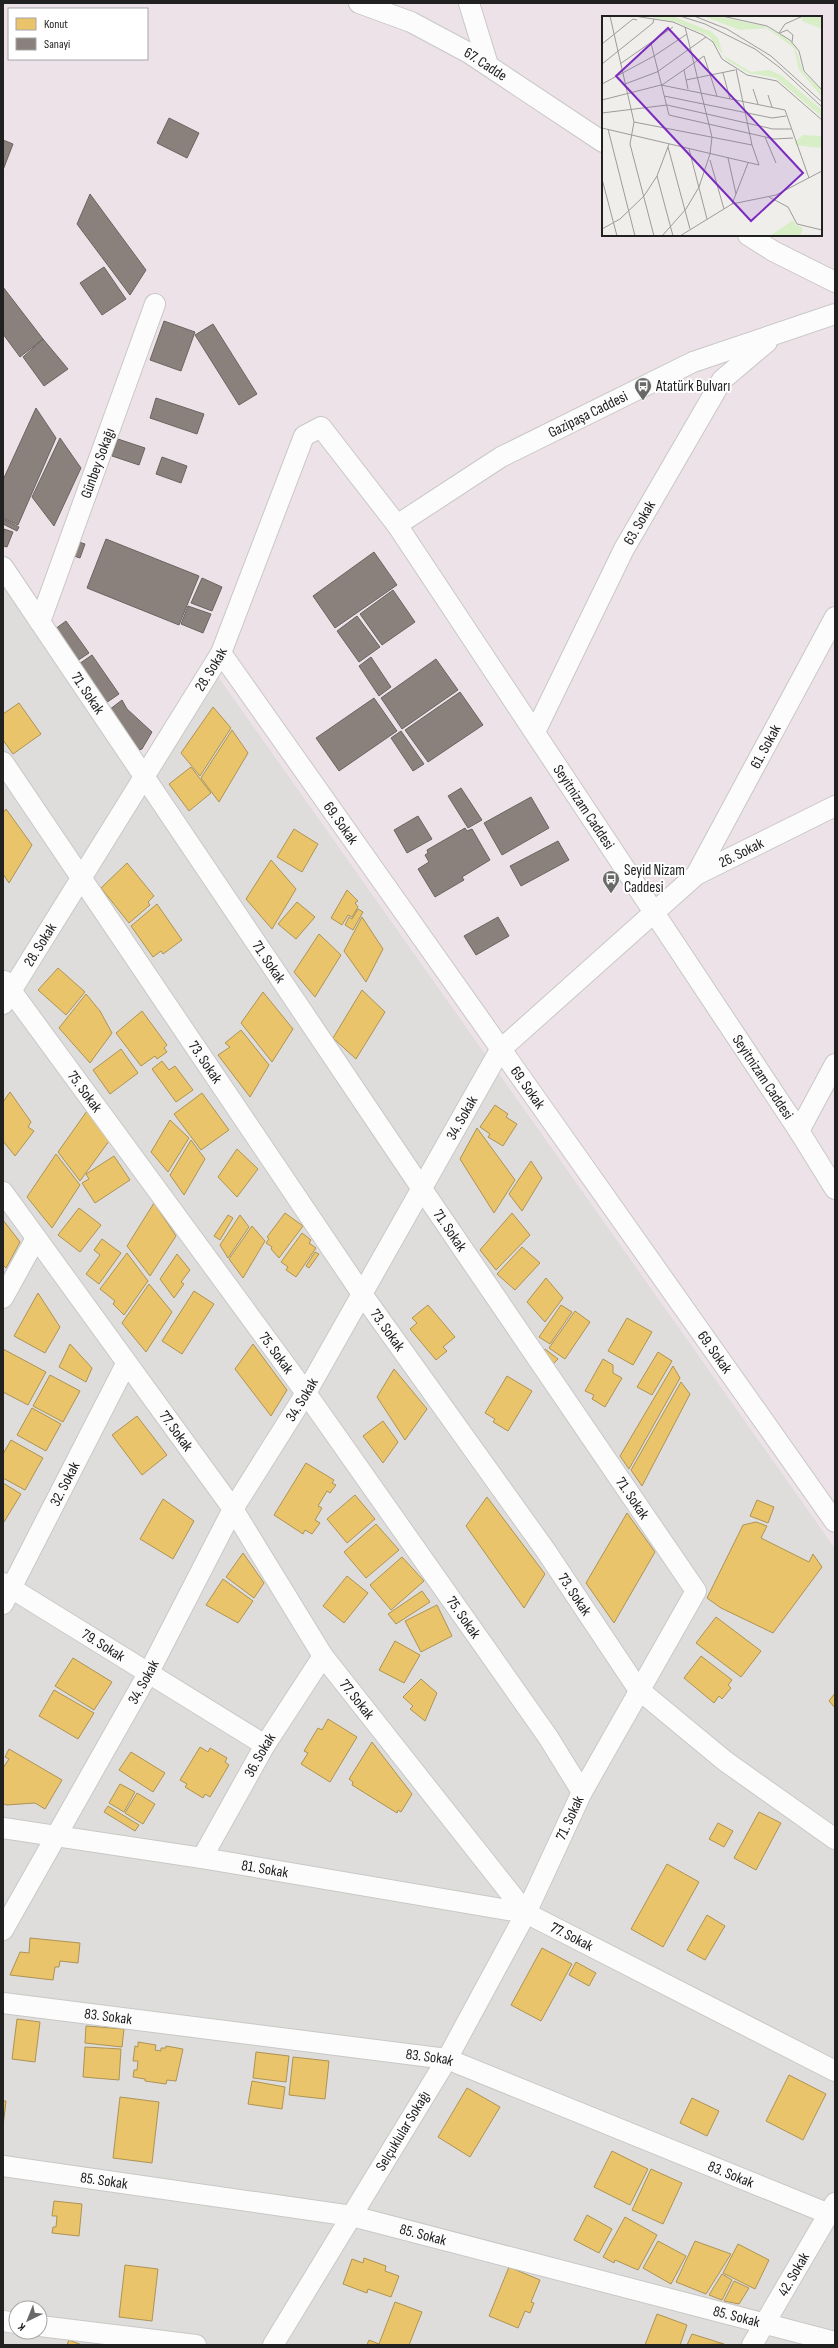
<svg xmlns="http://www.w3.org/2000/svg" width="838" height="2348" viewBox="0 0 838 2348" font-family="'Sofia Sans Condensed',sans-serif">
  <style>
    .residential { fill: #dedddb; fill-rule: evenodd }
    .industrial { fill: #ede2e8; fill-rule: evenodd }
    .homes { fill: #e9c46a; stroke: #ad9354 }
    .industry { fill: #8a817c; stroke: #6a6461 }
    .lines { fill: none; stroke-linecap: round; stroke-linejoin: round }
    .minor-casing { stroke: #c8c8c6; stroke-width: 22 }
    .minor { stroke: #fdfcfc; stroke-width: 20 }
    .labels { text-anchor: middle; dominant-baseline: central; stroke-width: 4; stroke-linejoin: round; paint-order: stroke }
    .street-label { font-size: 15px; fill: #212121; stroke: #fff }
    .poi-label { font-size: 15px; fill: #212121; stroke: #fff; text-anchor: start }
    .inset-road { fill: none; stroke: #9d9c9a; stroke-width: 1 }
    .view { fill: #7b2cbf; fill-opacity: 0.15; stroke: #7b2cbf; stroke-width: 2 }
    .inset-edge { fill: none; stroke: #212121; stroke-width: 2 }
  </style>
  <rect width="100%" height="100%" fill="#efeeea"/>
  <!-- residential -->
  <path class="residential" d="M3 579 136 784 208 662 835 1548V2345H3ZM16 2308H40V2332H16Z"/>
  <!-- industrial -->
  <path class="industrial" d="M3 3H835V1548L208 662 136 784 3 579ZM9 9H147V59H9ZM603 17H821V235H603Z"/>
  <!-- homes -->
  <path class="homes" d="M19 703 41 734 13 754 3 740V714Z
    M213 707 231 728 200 776 181 753Z
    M232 730 248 753 219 802 201 778Z
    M191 767 211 793 189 811 169 784Z
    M6 809 32 845 9 883 3 874V813Z
    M294 829 318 844 302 872 277 857Z
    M271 860 296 889 272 929 246 899Z
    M127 863 154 896 148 902 150 905 129 923 101 888Z
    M347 890 358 901 355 903 358 907 352 917 348 915 342 925 331 918Z
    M297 902 315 917 296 939 278 924Z
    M157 904 182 940 163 954 161 951 153 957 131 926Z
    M358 909 363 912 353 930 345 925 349 917 352 919Z
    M362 917 383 949 366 982 344 951Z
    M319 934 341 955 315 997 294 972Z
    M58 968 85 992 66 1015 38 990Z
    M362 990 385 1012 356 1059 333 1038Z
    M263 992 293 1029 272 1062 241 1023Z
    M86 994 100 1011 112 1033 90 1063 59 1028Z
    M142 1011 167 1045 164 1048 167 1052 157 1059 155 1056 141 1066 116 1033Z
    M241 1030 269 1065 250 1097 218 1055 230 1047 225 1043Z
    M121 1049 138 1073 110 1094 93 1070Z
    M162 1061 169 1070 175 1066 193 1090 176 1102 152 1069Z
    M10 1092 31 1122 28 1127 34 1131 15 1156 3 1141V1102Z
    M202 1093 229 1130 201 1150 174 1114Z
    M495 1105 508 1114 506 1117 517 1124 503 1146 488 1137 490 1134 480 1127Z
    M87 1111 109 1141 80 1181 58 1152Z
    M170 1120 189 1138 168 1172 151 1152Z
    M477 1128 515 1180 494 1213 460 1159Z
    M191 1140 205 1159 184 1195 170 1175Z
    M237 1149 258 1169 237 1197 218 1177Z
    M56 1154 80 1185 52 1228 27 1197Z
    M114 1156 130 1180 95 1203 82 1183 89 1179 86 1174Z
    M531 1161 542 1178 522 1211 509 1194Z
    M154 1203 176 1236 150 1276 127 1246Z
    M79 1208 101 1225 80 1252 58 1235Z
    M285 1213 303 1226 279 1258 271 1249 272 1247 266 1243 269 1239 267 1237Z
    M512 1213 530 1235 496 1270 480 1250Z
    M228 1215 233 1218 220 1240 214 1236Z
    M240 1215 249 1227 228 1258 220 1245Z
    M3 1220 20 1242 6 1268 3 1265Z
    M252 1226 265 1241 243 1278 229 1259Z
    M302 1233 311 1240 309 1243 316 1248 296 1277 286 1270 288 1267 281 1262Z
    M102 1239 121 1253 99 1284 86 1274 100 1255 94 1250Z
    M522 1247 540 1263 515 1290 497 1274Z
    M315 1252 319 1254 309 1268 306 1266Z
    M127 1253 148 1281 124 1315 113 1304 115 1301 100 1289Z
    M177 1254 190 1270 181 1282 184 1284 174 1298 160 1279Z
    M546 1278 563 1298 545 1322 527 1302Z
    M149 1284 172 1312 146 1352 122 1323Z
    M194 1291 214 1304 182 1354 162 1341Z
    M38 1293 60 1327 45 1353 14 1336Z
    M428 1305 455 1337 443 1347 447 1351 436 1360 410 1329 417 1323 412 1318Z
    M561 1305 572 1312 550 1344 539 1337Z
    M575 1311 590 1322 565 1359 549 1348Z
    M627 1318 652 1332 633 1365 608 1351Z
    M70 1344 92 1368 86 1382 59 1367Z
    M253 1344 287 1390 271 1416 235 1369Z
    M3 1349 46 1372 28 1405 3 1392Z
    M545 1349 558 1359 553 1364 541 1354Z
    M658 1352 672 1361 652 1395 637 1387Z
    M603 1359 613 1365V1373L622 1378 605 1407 592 1399 594 1395 585 1391Z
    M673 1366 680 1378 629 1469 620 1456Z
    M394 1369 427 1409 405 1440 377 1397Z
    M50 1375 80 1391 63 1422 33 1406Z
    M507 1376 532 1391 508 1431 493 1422 495 1419 485 1413Z
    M681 1382 690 1394 642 1486 631 1470Z
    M32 1408 61 1424 46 1451 17 1435Z
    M137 1416 167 1455 142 1475 112 1435Z
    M383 1421 398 1442 383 1463 363 1436Z
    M11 1440 43 1458 25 1490 3 1478V1454Z
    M306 1463 334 1480 332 1483 336 1485 330 1493 327 1491 318 1506 322 1508 315 1520 320 1523 312 1534 305 1530 303 1534 274 1515Z
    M3 1483 21 1494 4 1522H3Z
    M355 1495 375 1519 347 1543 327 1519Z
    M487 1497 545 1574 524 1608 466 1526Z
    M163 1499 194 1521 173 1559 140 1539Z
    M757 1500 774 1507 768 1523 750 1516Z
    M627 1513 655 1552 614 1623 586 1583Z
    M756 1522 767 1526 761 1538 809 1562 813 1554 822 1567 773 1633 721 1608 707 1598 743 1525Z
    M376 1524 399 1550 366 1578 344 1552Z
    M243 1553 264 1583 254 1598 226 1577Z
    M402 1557 424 1581 391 1610 370 1585Z
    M347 1576 368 1593 344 1623 323 1606Z
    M223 1579 253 1601 238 1623 206 1605Z
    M422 1591 430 1602 396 1624 388 1614Z
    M437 1605 452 1636 421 1652 405 1621Z
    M716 1617 761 1651 741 1677 696 1643Z
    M395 1641 420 1655 404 1683 379 1670Z
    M701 1656 732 1680 728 1685 731 1688 722 1699 719 1696 714 1703 684 1678Z
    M73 1658 112 1682 94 1710 55 1686Z
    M421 1679 437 1693 425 1721 410 1709 413 1706 403 1697Z
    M54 1690 94 1713 78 1739 39 1716Z
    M835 1693V1708L829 1701Z
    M328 1719 357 1737 330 1782 301 1764 308 1753 304 1751 318 1728 322 1730Z
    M372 1742 412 1794 401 1812 398 1810 397 1813 352 1785 353 1782 349 1779Z
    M200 1747 208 1752 210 1748 227 1758 225 1762 229 1765 210 1797 205 1794 203 1798 185 1787 187 1784 180 1780Z
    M9 1749 62 1780 45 1809 35 1803 6 1805 3 1803V1768L9 1759 5 1757Z
    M131 1752 165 1773 153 1792 119 1770Z
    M120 1784 135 1792 124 1812 109 1803Z
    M137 1793 155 1804 143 1824 125 1813Z
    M108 1806 139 1825 135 1831 104 1812Z
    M759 1812 781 1823 756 1870 734 1858Z
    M718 1823 733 1831 724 1847 709 1839Z
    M667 1864 699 1882 663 1947 631 1929Z
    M707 1915 725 1926 705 1960 687 1950Z
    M30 1938 80 1943 78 1963 60 1961 59 1967H55L53 1980 10 1975 20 1952 29 1953Z
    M542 1948 572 1964 541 2021 511 2005Z
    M576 1962 596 1973 589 1986 569 1975Z
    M17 2019 40 2022 35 2062 12 2059Z
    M86 2026 124 2029 122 2047 85 2043Z
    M138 2042 156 2045 155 2050 161 2051V2048H166V2046L183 2049 176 2081 167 2080 166 2084 145 2081V2079L133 2077 134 2070H137L138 2061H133L135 2046 138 2047Z
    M85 2047 121 2049 119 2080 83 2077Z
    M256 2052 289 2056 286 2082 253 2078Z
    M293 2057 329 2061 325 2099 289 2095Z
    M789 2075 826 2094 803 2140 766 2121Z
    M252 2081 285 2087 282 2109 248 2104Z
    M467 2088 500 2107 470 2157 438 2137Z
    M120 2097 159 2102 152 2163 113 2158Z
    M692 2098 719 2111 707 2136 680 2123Z
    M3 2101H6L3 2126Z
    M612 2151 648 2169 630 2205 594 2187Z
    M651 2169 682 2183 663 2224 632 2210Z
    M54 2201 82 2204 79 2236 52 2233 53 2227H56L57 2216H52Z
    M587 2215 612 2229 599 2253 574 2240Z
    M625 2217 657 2235 638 2270 615 2260 614 2263 603 2257Z
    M658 2241 686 2256 671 2284 643 2268Z
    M695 2241 731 2254 706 2294 676 2282Z
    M738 2244 769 2260 755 2289 723 2273Z
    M364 2258 386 2266 385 2271 399 2276 391 2297 368 2289 367 2293 343 2284 352 2259 363 2263Z
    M125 2265 158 2269 152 2321 119 2317Z
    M509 2267 540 2280 531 2302 534 2303 530 2313 525 2311 518 2328 489 2316Z
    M722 2274 732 2280 722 2300 709 2295Z
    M734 2281 749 2288 739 2304 724 2301Z
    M395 2302 422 2312 409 2345H367L369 2340 379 2344Z
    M657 2314 687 2325 680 2345H645Z
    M692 2334 724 2344 687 2345Z
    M69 2340 82 2345H67Z"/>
  <!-- industry -->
  <path class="industry" d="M169 118 199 133 187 158 157 143Z
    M3 140 13 144 3 170Z
    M90 194 146 270 130 295 77 224Z
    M104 267 126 299 102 315 80 283Z
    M3 287 43 339 20 357 3 334Z
    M164 321 195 332 181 371 150 360Z
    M213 324 257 394 239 405 195 335Z
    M43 339 68 369 44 386 23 357Z
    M156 398 204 414 197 434 150 418Z
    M36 408 56 438 18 525 3 518V480Z
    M60 438 81 468 54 526 32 497Z
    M118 439 145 448 139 465 112 456Z
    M162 457 187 466 181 483 156 474Z
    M3 519 19 527 17 531 3 524Z
    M4 529 13 532 7 547 3 546Z
    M106 539 199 576 179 625 87 588Z
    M76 541 85 544 80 558 71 555Z
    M374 552 397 585 335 628 313 596Z
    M202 578 222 587 212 611 191 603Z
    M393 590 415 622 382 645 360 614Z
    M188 606 211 614 203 633 181 624Z
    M357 616 380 647 359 662 337 631Z
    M66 621 89 653 74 663 51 632Z
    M92 655 119 694 103 705 76 666Z
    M371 657 391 687 379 696 359 666Z
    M436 659 458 690 402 729 381 698Z
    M460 692 483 725 428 762 405 730Z
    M374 698 397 731 339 771 316 738Z
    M122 700 127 709 152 732 142 749 132 752 105 713Z
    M401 731 424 764 413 771 391 738Z
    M461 788 482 820 468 828 448 796Z
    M531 797 549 828 502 855 484 823Z
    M418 816 432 839 407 853 394 830Z
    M465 828 467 831 472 829 490 860 462 877 464 880 435 897 418 869 429 862 425 855 428 853 427 850Z
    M558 841 569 860 521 886 510 866Z
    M498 917 509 936 476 955 464 936Z"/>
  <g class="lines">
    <defs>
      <g id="minor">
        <path id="s1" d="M359 3 411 22 469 53 603 142"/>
        <path d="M469 3 488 65"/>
        <path d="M748 235 773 251 835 282"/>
        <path id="s2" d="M397 525 501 457 693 362 835 314"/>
        <path id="s3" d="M3 567 422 1189 696 1591 582 1792 526 1913 447 2059 273 2345"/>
        <path id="s4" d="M40 622 155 304"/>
        <path id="s5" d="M221 653 835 1522"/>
        <path id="s6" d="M535 732 624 549 722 380 767 342"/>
        <path id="s7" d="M3 762 362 1294 546 1551 638 1689 725 1761 835 1839"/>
        <path id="s8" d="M696 875 835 617"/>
        <path id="s9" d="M4 981 306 1393 548 1737 582 1792"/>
        <path id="s10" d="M3 1004 221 653 304 436 321 427 397 525 799 1131 835 1189"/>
        <path d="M799 1131 835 1064"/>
        <path id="s11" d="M3 1192 233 1509 323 1656 526 1913 835 2071"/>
        <path d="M3 1298 36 1238"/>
        <path id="s12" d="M3 1583 265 1745"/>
        <path id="s13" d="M3 1604 126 1364"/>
        <path id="s14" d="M3 1828 202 1858 526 1913"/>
        <path id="s15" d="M202 1858 265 1745 323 1656"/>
        <path id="s16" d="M3 1930 149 1672 233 1509 306 1393 500 1050 696 875 835 806"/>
        <path id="s17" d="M3 2003 447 2059 829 2214"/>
        <path id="s18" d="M3 2166 352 2216 835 2342"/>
        <path d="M3 2321 16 2323"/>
        <path d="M40 2326 196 2345"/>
        <path id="s19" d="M752 2345 835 2203"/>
      </g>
    </defs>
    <!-- minor casing -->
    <use href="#minor" class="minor-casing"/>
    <!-- minor -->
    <use href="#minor" class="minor"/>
  </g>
  <!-- icons -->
  <defs>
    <symbol id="bus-pin" viewBox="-11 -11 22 30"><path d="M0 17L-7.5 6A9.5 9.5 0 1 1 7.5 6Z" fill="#696967" stroke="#fff"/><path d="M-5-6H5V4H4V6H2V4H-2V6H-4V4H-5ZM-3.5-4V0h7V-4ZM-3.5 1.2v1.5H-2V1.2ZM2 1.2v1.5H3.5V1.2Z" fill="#fff"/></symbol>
  </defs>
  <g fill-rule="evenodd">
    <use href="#bus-pin" x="633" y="376" width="20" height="27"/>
    <use href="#bus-pin" x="601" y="869" width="20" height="27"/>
  </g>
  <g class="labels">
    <!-- street labels -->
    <g class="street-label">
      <text stroke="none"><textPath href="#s1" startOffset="141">67. Cadde</textPath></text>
      <text stroke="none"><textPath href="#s2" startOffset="221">Gazipaşa Caddesi</textPath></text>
      <text stroke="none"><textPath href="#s4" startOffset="169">Günbey Sokağı</textPath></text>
      <text stroke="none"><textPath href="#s6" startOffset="234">63. Sokak</textPath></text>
      <text stroke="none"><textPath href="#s10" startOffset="394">28. Sokak</textPath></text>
      <text stroke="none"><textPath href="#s3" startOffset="152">71. Sokak</textPath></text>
      <text stroke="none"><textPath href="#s8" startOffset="146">61. Sokak</textPath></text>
      <text stroke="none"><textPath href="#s10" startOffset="1127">Seyitnizam Caddesi</textPath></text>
      <text stroke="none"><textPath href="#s5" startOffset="208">69. Sokak</textPath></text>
      <text stroke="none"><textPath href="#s16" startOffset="1324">26. Sokak</textPath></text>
      <text stroke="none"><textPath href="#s10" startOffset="70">28. Sokak</textPath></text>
      <text stroke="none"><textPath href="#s3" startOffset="476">71. Sokak</textPath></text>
      <text stroke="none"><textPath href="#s7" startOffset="362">73. Sokak</textPath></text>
      <text stroke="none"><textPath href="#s10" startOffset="1451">Seyitnizam Caddesi</textPath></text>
      <text stroke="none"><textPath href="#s5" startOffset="532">69. Sokak</textPath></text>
      <text stroke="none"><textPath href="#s9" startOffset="137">75. Sokak</textPath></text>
      <text stroke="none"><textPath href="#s16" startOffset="933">34. Sokak</textPath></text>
      <text stroke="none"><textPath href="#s3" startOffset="800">71. Sokak</textPath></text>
      <text stroke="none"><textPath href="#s7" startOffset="686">73. Sokak</textPath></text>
      <text stroke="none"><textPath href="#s5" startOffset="856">69. Sokak</textPath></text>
      <text stroke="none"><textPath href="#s9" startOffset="461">75. Sokak</textPath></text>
      <text stroke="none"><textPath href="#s16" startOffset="609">34. Sokak</textPath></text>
      <text stroke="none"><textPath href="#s11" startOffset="295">77. Sokak</textPath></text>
      <text stroke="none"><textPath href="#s13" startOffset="135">32. Sokak</textPath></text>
      <text stroke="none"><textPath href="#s3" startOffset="1124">71. Sokak</textPath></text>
      <text stroke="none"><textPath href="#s7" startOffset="1010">73. Sokak</textPath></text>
      <text stroke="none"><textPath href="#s9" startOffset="785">75. Sokak</textPath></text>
      <text stroke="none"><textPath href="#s12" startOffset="118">79. Sokak</textPath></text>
      <text stroke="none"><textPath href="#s16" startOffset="285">34. Sokak</textPath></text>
      <text stroke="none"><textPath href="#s11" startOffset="619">77. Sokak</textPath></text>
      <text stroke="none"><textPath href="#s15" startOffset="118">36. Sokak</textPath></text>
      <text transform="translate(570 1818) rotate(-65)">71. Sokak</text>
      <text stroke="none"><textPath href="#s14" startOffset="265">81. Sokak</textPath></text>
      <text stroke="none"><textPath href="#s11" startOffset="943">77. Sokak</textPath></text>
      <text stroke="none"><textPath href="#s17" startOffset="106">83. Sokak</textPath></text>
      <text stroke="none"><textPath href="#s17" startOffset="430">83. Sokak</textPath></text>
      <text transform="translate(403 2131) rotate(-59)">Selçuklular Sokağı</text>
      <text stroke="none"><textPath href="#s17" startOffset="754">83. Sokak</textPath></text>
      <text stroke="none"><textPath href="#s18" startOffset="102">85. Sokak</textPath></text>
      <text stroke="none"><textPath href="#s18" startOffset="426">85. Sokak</textPath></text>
      <text stroke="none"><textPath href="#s19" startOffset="82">42. Sokak</textPath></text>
      <text stroke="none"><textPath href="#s18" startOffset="750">85. Sokak</textPath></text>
    </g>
    <!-- poi labels -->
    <g class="poi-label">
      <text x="656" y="386">Atatürk Bulvarı</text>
      <text x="624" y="870">Seyid Nizam<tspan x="624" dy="17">Caddesi</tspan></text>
    </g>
  </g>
  <!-- overview -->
  <g transform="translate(602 16)">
    <rect width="220" height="220" fill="#efeeea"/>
    <path d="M44 0 73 1 110 16 116 22 121 39 149 56 167 54 179 59 220 94V101L174 62 146 57 125 44 107 20 74 6ZM101 0H115L157 9 164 11 184 22 193 30 201 56 220 75V81L197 54 192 32 176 20 164 12 138 14ZM201 0H220V13L200 5ZM201 119 220 120V132L194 129 193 126ZM191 204 194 209 201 212 198 220H168Z" fill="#d8eec7"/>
    <path class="inset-road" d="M8 0 32 106 28 128 52 220M32 0 71 6 101 19 111 26 120 43 145 59 175 65 220 104M78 0 103 8 153 33 177 51 220 91M92 0 125 13 169 40 220 86M120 0 165 10 188 24 197 35 202 55 220 74M177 17 183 8 201 0M178 17 185 14 191 19 190 26M49 27 67 99 172 123 191 122M0 28 31 3 35 4M0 48 51 7 52 3M18 48 71 11M82 54 86 73M121 57 128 83M84 64 133 54M0 68 52 40 85 18M23 68 55 56 104 21M60 69 102 40 115 80M151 73 156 88M166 79 170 91M62 80 170 102 184 100M0 84 59 69 183 94 207 162M0 97 65 89 171 113H189M32 106 150 129M0 112 157 149 150 129 134 53M6 113 33 220M163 121 174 147M66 131 88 213M87 133 105 203M126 142 134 178M108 144 122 193M55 160 71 220M0 163 15 220M167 181 186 191 195 208 220 214M130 188 146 147M0 213 18 203 42 180 55 160 67 128M60 220 84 193 97 171 108 138 110 121 83 11M78 220 130 188 174 179 220 155"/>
    <path class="view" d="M66 12 201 157 149 205 14 60Z"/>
    <rect width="220" height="220" class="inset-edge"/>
  </g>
  <!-- border -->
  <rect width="838" height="2348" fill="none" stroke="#212121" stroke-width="8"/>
  <!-- legend -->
  <rect x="8" y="8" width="140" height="52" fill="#ffffff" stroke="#a6a6a6"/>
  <rect x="16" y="18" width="20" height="12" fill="#e9c46a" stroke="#a6a6a6"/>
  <text x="44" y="28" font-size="12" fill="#212121">Konut</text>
  <rect x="16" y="38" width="20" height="12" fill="#8a817c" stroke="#a6a6a6"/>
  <text x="44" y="48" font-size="12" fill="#212121">Sanayi</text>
  <!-- north arrow -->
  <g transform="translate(28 2320) rotate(223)"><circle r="19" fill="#ffffff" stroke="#a6a6a6"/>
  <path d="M0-3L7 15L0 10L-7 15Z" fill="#696967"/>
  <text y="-6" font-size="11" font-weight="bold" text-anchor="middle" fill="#212121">K</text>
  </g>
</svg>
